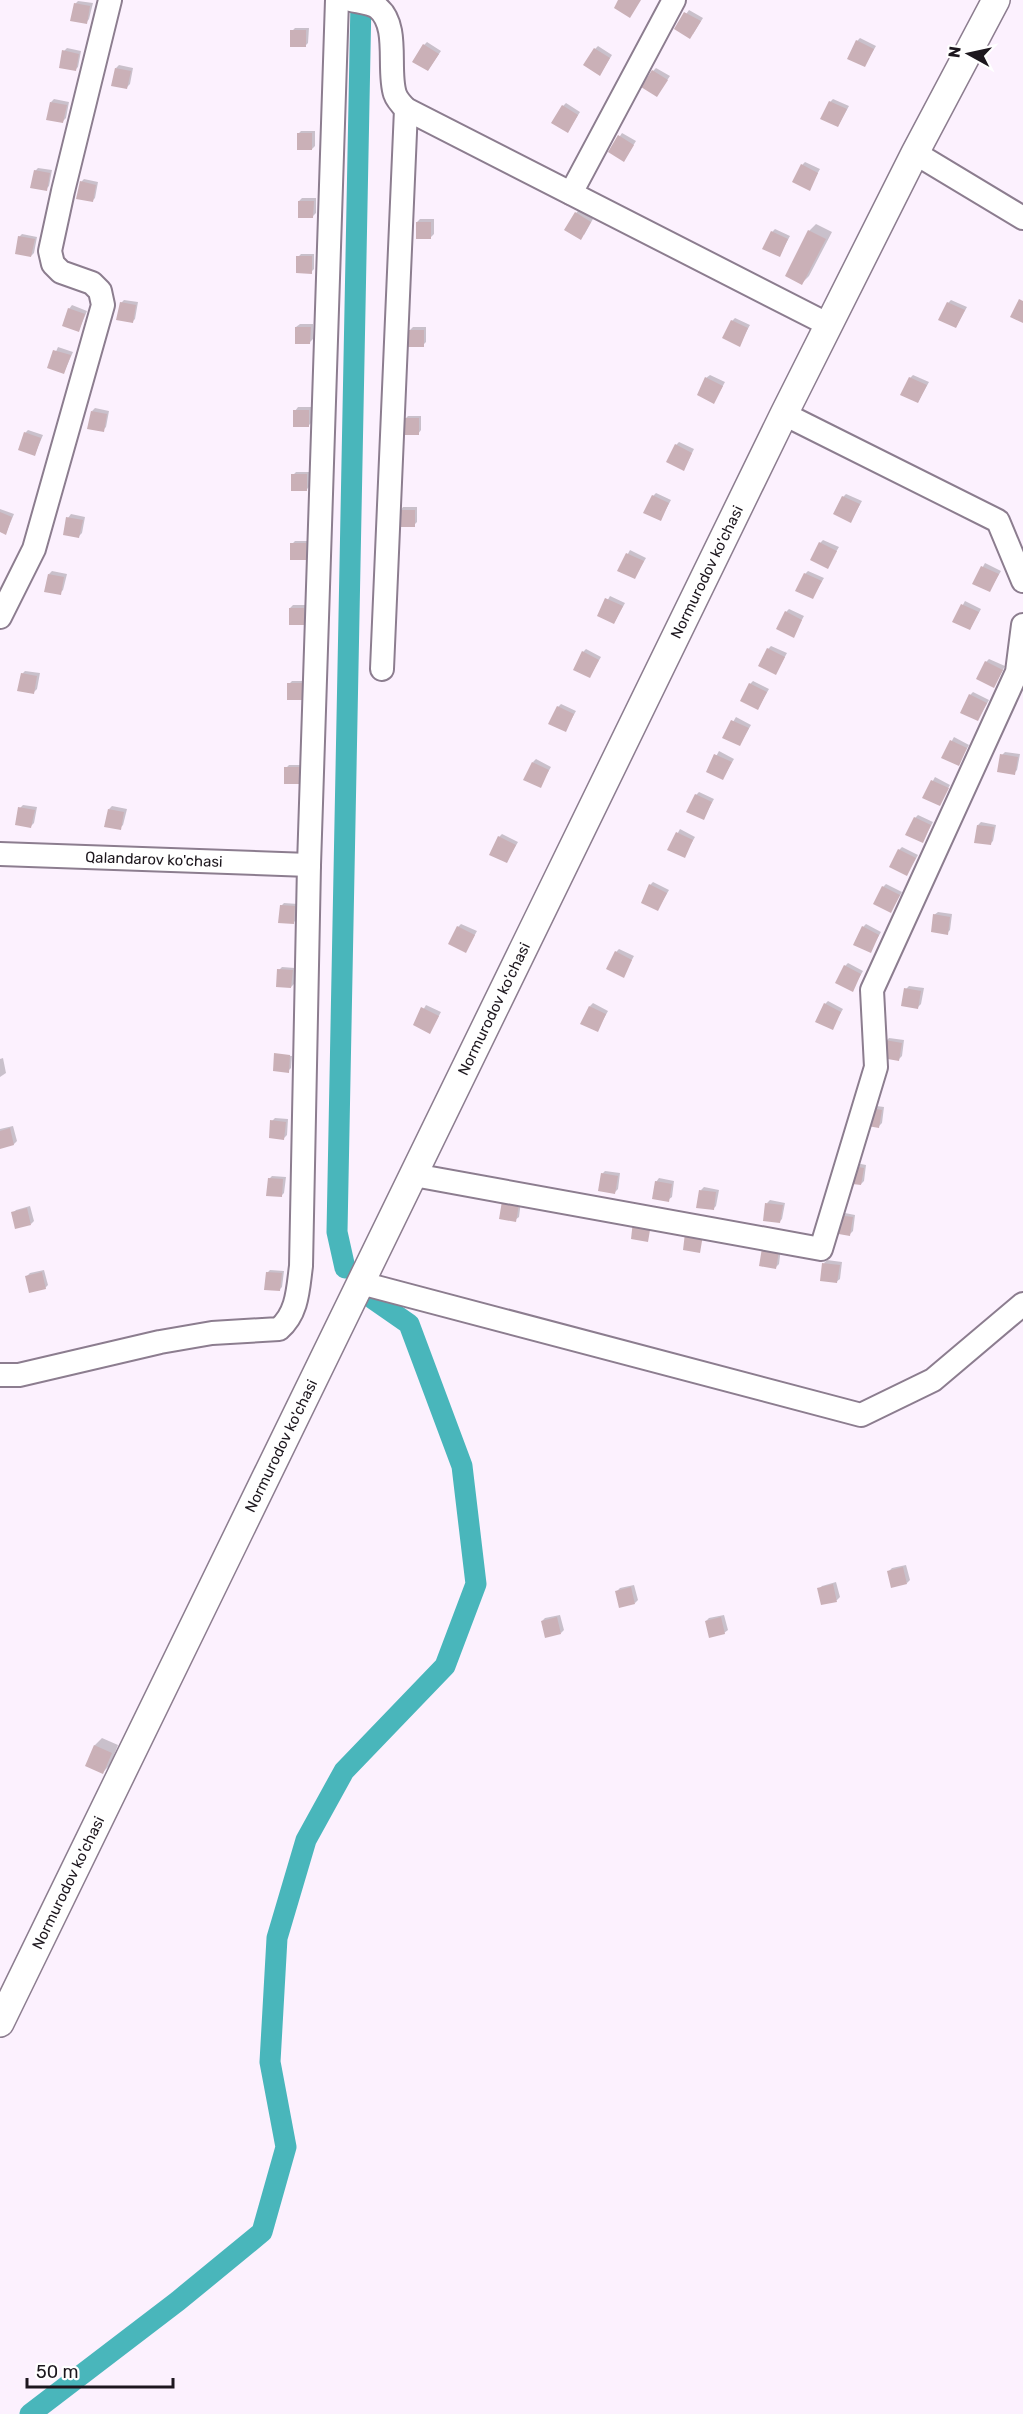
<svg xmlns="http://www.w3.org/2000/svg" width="1023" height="2414" viewBox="0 0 1023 2414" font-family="Rubik,sans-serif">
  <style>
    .shadow { fill: #0003 }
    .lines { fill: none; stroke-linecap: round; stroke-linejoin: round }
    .canal { stroke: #49b6bb; stroke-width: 21 }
    .building { fill: #cab0b7 }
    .minor-casing { stroke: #8c7d8f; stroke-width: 26 }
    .major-casing { stroke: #8c7d8f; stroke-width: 30 }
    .minor { stroke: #fff; stroke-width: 22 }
    .major { stroke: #fff; stroke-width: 27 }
    .labels { text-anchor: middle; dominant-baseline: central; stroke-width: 4.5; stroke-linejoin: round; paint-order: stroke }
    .street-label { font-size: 15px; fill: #1d171e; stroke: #fff }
  </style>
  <rect width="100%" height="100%" fill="#fcf1fe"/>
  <!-- shadow -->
  <path class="shadow" d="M78 1 93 3 89 19 86 23 75 4Z
    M689 10 703 18 693 34 676 28Z
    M295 28H309L308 43 305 46 292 31Z
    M860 38 876 46 865 65 857 41Z
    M427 42 441 51 428 70 424 45Z
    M598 46 612 55 602 71 595 49Z
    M67 48 81 51 78 67 75 70 64 51Z
    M119 65 133 68 130 84 127 87 116 68Z
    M656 68 670 76 657 95 653 71Z
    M54 99 69 102 66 118 63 121 51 102Z
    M833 99 849 106 838 126 830 102Z
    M566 103 580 112 570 128 563 106Z
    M301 131H315V146L312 149 298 134Z
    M622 133 636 141 626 157 610 151Z
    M805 162 820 169 809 189 802 165Z
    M38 168 52 170 49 186 46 189 35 171Z
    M84 179 98 182 95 198 92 201 81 182Z
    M302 198H316V213L313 216 299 201Z
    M579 210 593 219 584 235 576 213Z
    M420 219H434V234L431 237 417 222Z
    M816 224 832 232 809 276 802 283 809 231Z
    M775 229 790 236 779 256 772 232Z
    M22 234 37 237 34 253 31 256 19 237Z
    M301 254H314V269L311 272 298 257Z
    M124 300 138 302 135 319 132 322 121 303Z
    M951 300 967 307 956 327 948 303Z
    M72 305 87 311 79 330 69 309Z
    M735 318 750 325 739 345 732 321Z
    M300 324H313V339L310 342 296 327Z
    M413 327H426V342L423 345 410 330Z
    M58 347 73 352 64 372 49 367Z
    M710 375 725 382 714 402 706 378Z
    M913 375 929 382 918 402 910 378Z
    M298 407H311V423L308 426 295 411Z
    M95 408 109 411 106 427 103 430 92 411Z
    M408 416H421V430L418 434 405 419Z
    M28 430 43 435 35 454 25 433Z
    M679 442 694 449 684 469 676 445Z
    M296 472H309V487L306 490 293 475Z
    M656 493 671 500 660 520 653 496Z
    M846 494 862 501 851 521 843 497Z
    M403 507H417V522L414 525 400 511Z
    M0 509 14 514 6 533 0 531Z
    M71 514 85 517 82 533 79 536 68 518Z
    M823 540 839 547 827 567 820 543Z
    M295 541H308V556L305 559 292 544Z
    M630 550 646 558 635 577 619 570Z
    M985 563 1001 571 990 590 974 583Z
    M52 571 67 574 63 590 60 593 49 574Z
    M808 571 824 578 812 598 805 574Z
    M610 596 625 603 614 623 599 615Z
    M965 601 981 609 970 629 954 621Z
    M293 605H307V620L303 623 290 608Z
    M789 609 804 616 793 636 786 612Z
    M771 646 787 653 776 673 768 649Z
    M586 649 601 657 590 676 583 652Z
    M989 659 1005 666 994 686 986 662Z
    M25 671 40 673 37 689 33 693 22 674Z
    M292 681H305V696L302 699 289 684Z
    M753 681 769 689 758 708 750 684Z
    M973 692 989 700 978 719 970 695Z
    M561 704 576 711 565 731 558 707Z
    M736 717 751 725 740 744 724 737Z
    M954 737 969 745 958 764 943 757Z
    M719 751 734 759 723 778 708 771Z
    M1005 752 1020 754 1017 770 1014 773 1002 755Z
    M536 759 551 767 540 786 533 762Z
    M289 765H302V780L299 783 286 768Z
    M935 777 950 785 939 804 924 797Z
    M699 792 714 799 703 819 696 795Z
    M23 805 37 807 34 823 31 826 20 808Z
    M112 806 127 809 123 825 120 828 109 809Z
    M918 815 933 822 922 842 915 818Z
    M981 822 996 825 993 841 990 844 978 825Z
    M680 829 695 837 684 856 669 849Z
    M502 834 518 842 507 861 499 837Z
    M902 847 918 855 907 874 899 850Z
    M653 882 669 890 658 909 650 885Z
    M886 884 902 892 891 911 883 887Z
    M284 903 298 904 296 920 293 923 281 906Z
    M938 912 952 914 950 930 947 933 934 915Z
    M461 924 477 931 466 951 458 927Z
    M866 924 881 932 870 951 863 927Z
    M619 949 634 956 623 976 616 952Z
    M848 963 863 971 852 990 845 966Z
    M282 967 295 968 294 984 291 987 279 970Z
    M909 986 924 988 921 1004 918 1007 906 989Z
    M828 1001 843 1009 832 1028 825 1004Z
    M593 1003 608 1011 597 1031 590 1006Z
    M426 1005 441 1012 430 1032 415 1024Z
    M889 1038 904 1040 902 1056 899 1059 886 1041Z
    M276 1055 292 1056 291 1068 288 1071Z
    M3 1058 6 1073 0 1077V1059Z
    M869 1105 884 1107 882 1123 879 1126Z
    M275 1118 288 1119 287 1135 284 1138 272 1121Z
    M13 1126 17 1141 14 1144 0 1147V1129Z
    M851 1162 866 1165 864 1181 861 1184Z
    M605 1171 620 1173 618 1189 615 1192 602 1174Z
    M272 1176 286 1177 284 1193 281 1196 269 1179Z
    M659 1178 674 1181 672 1197 668 1200 656 1182Z
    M704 1187 719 1190 716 1206 713 1209 701 1190Z
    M770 1200 785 1203 782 1219 779 1222 767 1203Z
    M521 1201 519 1217 515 1220 503 1202Z
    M30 1206 34 1221 31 1224 13 1213 16 1210Z
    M840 1212 855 1215 853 1231 850 1234Z
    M781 1248 779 1264 776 1267 761 1265Z
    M827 1260 842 1262 840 1279 836 1282 824 1263Z
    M44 1270 48 1285 45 1288 27 1276 30 1273Z
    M270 1270 284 1271 282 1287 279 1290 267 1273Z
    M906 1565 910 1580 907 1583 889 1571 892 1568Z
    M836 1582 840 1597 837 1600 822 1604 819 1589 822 1586Z
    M634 1585 638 1600 635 1603 617 1591 620 1588Z
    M560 1615 564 1630 561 1633 542 1621 545 1618Z
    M724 1615 728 1630 724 1633 706 1621 709 1618Z
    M102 1738 118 1745 110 1765 103 1772 87 1765 95 1745Z"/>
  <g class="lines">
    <!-- canal -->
    <path class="canal" d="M345 1268 337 1232 361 0
      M30 2414 178 2301 262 2232 286 2147 270 2062 277 1938 306 1840 344 1771 445 1666 476 1584 462 1466 409 1324 373 1299"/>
  </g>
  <!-- building -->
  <path class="building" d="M618 0H641L630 18 614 8Z
    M74 3 90 6 87 24 70 21Z
    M684 12 701 21 690 39 674 29Z
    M290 30H306V47H290Z
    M856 40 874 49 865 67 847 59Z
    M423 44 439 54 428 71 412 62Z
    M594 48 610 58 600 76 583 65Z
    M62 50 79 54 76 71 59 68Z
    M115 68 131 71 127 89 111 86Z
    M652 70 668 80 657 97 641 87Z
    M829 101 847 109 838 127 820 119Z
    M50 102 67 105 63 123 46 120Z
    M562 105 578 115 568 133 551 123Z
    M297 133H312V150H297Z
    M618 135 634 145 624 162 608 152Z
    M801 164 818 173 810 191 792 182Z
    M34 170 50 173 47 191 30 188Z
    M80 181 96 185 93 202 76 199Z
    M298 201H314L313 218H298Z
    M575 212 591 222 581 240 564 230Z
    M416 222H431V239H416Z
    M808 230 826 239 802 285 785 276Z
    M771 231 788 239 780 257 762 249Z
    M18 236 35 239 31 257 15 254Z
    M296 256H312V274L296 273Z
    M1019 299 1023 301V323L1010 317Z
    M120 302 136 305 133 323 116 320Z
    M947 302 965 310 956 328 938 320Z
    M68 308 85 314 79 332 62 326Z
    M731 320 748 328 740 347 722 338Z
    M295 327H311L310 344H295Z
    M408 330H424V347H408Z
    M53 350 71 355 64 374 47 368Z
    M705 377 723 386 714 404 697 395Z
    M909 377 927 385 918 403 900 395Z
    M293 410H309V427H293Z
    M91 411 107 414 104 432 87 429Z
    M403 418H419V435H403Z
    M24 432 41 438 35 456 18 450Z
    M675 444 692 453 684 471 666 462Z
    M291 474H307V491H291Z
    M652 495 669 503 661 521 643 513Z
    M842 496 860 504 851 523 833 514Z
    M399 510H415V527H399Z
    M0 512 12 517 6 535 0 532Z
    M66 517 83 520 79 538 63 535Z
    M819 542 837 551 828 569 810 560Z
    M290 543H306V560H290Z
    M626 553 644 561 635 579 617 571Z
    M981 566 999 574 990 592 972 584Z
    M804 573 822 581 813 599 795 591Z
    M48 574 64 577 61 595 44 592Z
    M605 598 623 606 614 624 597 616Z
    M961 604 979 612 970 630 952 622Z
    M289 608H304V625H289Z
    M785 611 802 620 794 638 776 629Z
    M767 648 785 657 776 675 758 666Z
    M582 651 599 660 590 678 573 670Z
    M985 661 1003 670 994 688 976 679Z
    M21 673 37 676 34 694 17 691Z
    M287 683H303V700H287Z
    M749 683 767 692 758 710 740 701Z
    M969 694 987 703 978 721 960 713Z
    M557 706 574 714 566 732 548 724Z
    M731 720 749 728 740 746 722 738Z
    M950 740 967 748 959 766 941 758Z
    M714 754 732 762 723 780 706 772Z
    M1000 754 1018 757 1015 775 997 772Z
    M532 762 549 770 541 788 523 780Z
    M284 767H300V784H284Z
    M931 780 949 788 940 806 922 798Z
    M695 794 712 802 704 820 686 812Z
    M18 807 35 810 31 828 15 825Z
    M108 809 124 812 121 830 104 827Z
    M914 817 931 825 923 843 905 835Z
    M977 825 994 827 991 845 974 843Z
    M676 832 693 840 685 858 667 850Z
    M498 836 516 845 507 863 489 855Z
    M898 849 916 858 907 876 889 867Z
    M649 884 667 893 658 911 641 903Z
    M882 886 900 895 891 913 873 904Z
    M280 905 295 906 294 924 278 923Z
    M933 914 950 917 948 935 931 932Z
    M457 926 475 935 466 953 448 944Z
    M862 926 879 935 871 953 853 945Z
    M615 951 632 960 624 978 606 969Z
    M844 965 861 974 853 992 835 983Z
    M277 969 293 970 291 988 276 987Z
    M904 988 921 991 918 1009 901 1006Z
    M824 1003 841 1012 833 1030 815 1022Z
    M589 1006 606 1014 598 1032 580 1024Z
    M421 1007 439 1016 430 1034 413 1025Z
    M885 1040 902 1043 899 1061 882 1058Z
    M274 1053 290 1055 289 1073 273 1071Z
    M865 1107 882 1110 879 1128 862 1125Z
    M270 1120 286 1122 284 1140 269 1138Z
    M10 1128 14 1145 0 1149V1131Z
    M847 1165 864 1168 861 1185 844 1183Z
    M601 1173 618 1176 615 1194 598 1191Z
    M268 1178 283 1179 282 1197 266 1196Z
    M655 1181 672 1184 669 1202 652 1199Z
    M699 1190 716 1192 714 1210 696 1208Z
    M502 1201 519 1204 516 1222 499 1219Z
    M765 1203 783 1205 780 1223 763 1221Z
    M27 1208 31 1225 15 1229 11 1212Z
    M836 1215 853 1217 850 1236 833 1233Z
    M633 1221 651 1224 648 1242 631 1239Z
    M685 1233 703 1235 700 1253 683 1250Z
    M762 1248 779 1251 776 1269 759 1266Z
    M822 1263 840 1265 837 1283 820 1281Z
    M42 1272 46 1289 29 1293 25 1276Z
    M266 1272 282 1273 280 1291 264 1290Z
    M903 1567 907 1584 891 1588 887 1571Z
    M833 1584 837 1602 821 1605 817 1588Z
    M631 1587 635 1604 619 1608 615 1591Z
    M557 1617 561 1634 545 1638 541 1621Z
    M721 1617 725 1634 709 1638 705 1621Z
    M94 1745 112 1753 103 1774 85 1766Z"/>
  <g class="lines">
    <defs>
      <g id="minor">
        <path d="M351 0C359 2 372 3 378 8 400 26 387 70 395 94 397 100 402 105 406 109L829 325"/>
        <path d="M915 153 1023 218"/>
        <path d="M571 193 674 0"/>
        <path d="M784 414 998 521 1023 581"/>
        <path d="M0 617 34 549 103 305 100 291 92 283 61 272 53 264 50 251 63 191 110 0"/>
        <path d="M382 669 406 109"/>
        <path id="s1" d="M0 854 309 865"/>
        <path d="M414 1175 821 1249 876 1067 872 990 1017 672 1023 625"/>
        <path d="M361 1283 861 1415 933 1380 1023 1304"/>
        <path d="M0 1375H19L160 1342 212 1333 279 1329C298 1313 298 1288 301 1266L309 865 337 0"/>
      </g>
      <g id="major">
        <path id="s2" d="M0 2023 784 414 915 153 996 0"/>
      </g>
    </defs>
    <!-- minor casing -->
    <use href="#minor" class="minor-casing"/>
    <!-- major casing -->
    <use href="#major" class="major-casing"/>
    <!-- minor -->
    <use href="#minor" class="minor"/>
    <!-- major -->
    <use href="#major" class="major"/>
  </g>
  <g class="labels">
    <!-- street labels -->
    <g class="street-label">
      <text stroke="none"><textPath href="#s2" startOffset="1614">Normurodov ko'chasi</textPath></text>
      <text stroke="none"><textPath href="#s1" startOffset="154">Qalandarov ko'chasi</textPath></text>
      <text stroke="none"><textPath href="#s2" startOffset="1128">Normurodov ko'chasi</textPath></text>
      <text stroke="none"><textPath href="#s2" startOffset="642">Normurodov ko'chasi</textPath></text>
      <text stroke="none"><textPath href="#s2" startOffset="156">Normurodov ko'chasi</textPath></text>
    </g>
  </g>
  <!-- north arrow -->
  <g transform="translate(969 54) rotate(278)" stroke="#ffffff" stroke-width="4.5" paint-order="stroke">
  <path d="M0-4.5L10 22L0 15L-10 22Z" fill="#1d171e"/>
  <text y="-9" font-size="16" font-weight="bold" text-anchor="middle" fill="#1d171e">N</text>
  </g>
  <!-- scale -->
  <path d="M27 2378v9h146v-9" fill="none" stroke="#1d171e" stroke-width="3"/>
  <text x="36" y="2378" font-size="18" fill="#1d171e" stroke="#ffffff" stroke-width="4.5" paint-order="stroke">50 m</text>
</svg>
